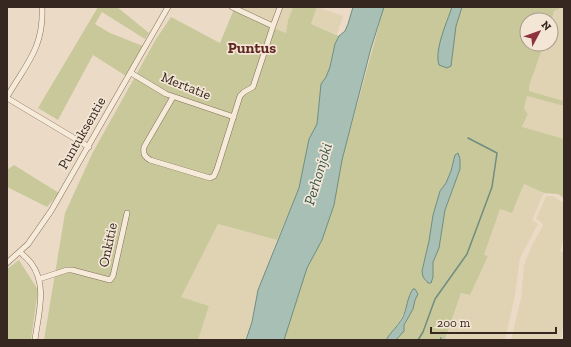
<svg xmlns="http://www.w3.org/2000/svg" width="571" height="347" viewBox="0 0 571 347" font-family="'Zilla Slab',serif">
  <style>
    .farmland { fill: #e0d3b4 }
    .green { fill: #c8c89b; fill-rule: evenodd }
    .water { fill: #a7bfb5; stroke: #6f8d81 }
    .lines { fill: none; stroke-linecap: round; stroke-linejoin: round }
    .stream { stroke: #6f8d81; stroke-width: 1.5 }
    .minor-casing { stroke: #856d5d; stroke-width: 6 }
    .minor { stroke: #f6ead9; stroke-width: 5 }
    .labels { text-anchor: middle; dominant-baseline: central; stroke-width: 3.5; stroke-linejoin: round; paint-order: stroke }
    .street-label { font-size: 14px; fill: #362820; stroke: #f3e6d5 }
    .neighbourhood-label { font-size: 15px; font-weight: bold; fill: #602722; stroke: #f3e6d5 }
    .water-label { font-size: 15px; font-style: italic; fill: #30554e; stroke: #f3e6d5 }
  </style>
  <rect width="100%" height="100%" fill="#ebdbc6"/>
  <!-- farmland -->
  <path class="farmland" d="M228 7H293L288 20 286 33 251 19 234 9Z
    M317 7 343 16 337 34 311 24Z
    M560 7H564V101L529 91V86L544 44H551V22L554 11 559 9Z
    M527 96 564 106V139L522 128 528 114 524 109Z
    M524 184 544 193 532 220 538 224 520 258 515 295 505 340H440L441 338 446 339 461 293 470 295 487 256 484 255 500 209 512 213Z
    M546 196H552L564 203V239L560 251 564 253V322L560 340H511L521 298 524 265 532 245 543 226 542 223 536 219Z
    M218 224 277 240 258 290 252 322 246 340H198L209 306 180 297Z"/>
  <!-- green -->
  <path class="green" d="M98 7H117L149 33 145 39 102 12 95 24 110 33 143 46 126 76 93 55 58 120 38 108Z
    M293 7H317L311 24 339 36 335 44 330 67 326 77 321 84 317 124 309 139 299 188 277 240 218 224 181 297 209 306 198 340H44L65 213 93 152 156 39 171 17 220 43 234 9 251 19 286 33 288 20Z
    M384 7H452C447 22 435 50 439 65L451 59 456 26 462 7H560L559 9 554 11 551 22V20H527V44H544L529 86V91L564 101V106L527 96 524 109 528 114 522 127 564 139V198L558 194 544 193 524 184 512 213 500 209 484 255 488 256 470 295 461 293 445 340 441 338 439 340H396C404 333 401 331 405 324 410 315 412 309 415 300L410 293 406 308 400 321 386 340H284L307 268 322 240 334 205 342 160ZM455 155 460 169 445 210 439 248 433 262 432 280 426 282 422 271 429 241 433 215 440 191 446 183 451 171Z
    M14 165 59 193 47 207 7 187V170Z
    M19 260 38 290 31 340H7V269Z"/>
  <!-- water -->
  <path class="water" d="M353 7H384L371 48 342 160 334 205 322 240 307 268 284 340H246L252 322 258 290 299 188 309 139 317 124 321 84 326 77 330 67 335 44 339 36 345 31 348 24Z
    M452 7H462L456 26 451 66 447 68 439 65C434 50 447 22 452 7Z
    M458 153 460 159V169L445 210 439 248 433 262V277L431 283H428L423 277 422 271 429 241 433 215 440 191 446 183 451 171 455 155Z
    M413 289H415L418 294 415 300 413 309 404 325V331L396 340H386C390 333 397 327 402 319 407 310 407 297 413 289Z"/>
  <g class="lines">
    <!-- stream -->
    <path class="stream" d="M418 340 423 332 435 299 467 254 492 187 497 153 468 138
      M440 340 441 338"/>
    <defs>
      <path id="minor" d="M232 7 273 26 280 7
        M131 73 166 94 234 117
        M7 97C26 64 44 48 42 7
        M173 97 144 147C143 154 144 156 150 160L210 178 214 176 217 169 240 96 244 92 253 87 273 26
        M7 98 89 147
        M20 252C24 256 28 259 31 263 48 285 38 315 35 340
        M7 263 28 244 51 211 168 7
        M39 279 67 270H72L110 280 113 276 127 213"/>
    </defs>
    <!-- minor casing -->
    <use href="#minor" class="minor-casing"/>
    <!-- minor -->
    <use href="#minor" class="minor"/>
  </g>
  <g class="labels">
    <!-- street labels -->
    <g class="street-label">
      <text transform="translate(186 86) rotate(22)">Mertatie</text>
      <text transform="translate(82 133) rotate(-60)">Puntuksentie</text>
      <text transform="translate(108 245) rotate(-78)">Onkitie</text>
    </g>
    <!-- neighbourhood labels -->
    <g class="neighbourhood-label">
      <text x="252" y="48">Puntus</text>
    </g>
    <!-- water labels -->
    <g class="water-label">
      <text transform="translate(318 174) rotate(-73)">Perhonjoki</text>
    </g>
  </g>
  <!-- border -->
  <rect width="571" height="347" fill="none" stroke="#362820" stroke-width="16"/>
  <!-- north arrow -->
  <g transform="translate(539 32) rotate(49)"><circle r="19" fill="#f3e6d5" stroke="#a79a8d"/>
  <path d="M0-3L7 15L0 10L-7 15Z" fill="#8f323f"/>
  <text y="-6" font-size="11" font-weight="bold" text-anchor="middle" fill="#362820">N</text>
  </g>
  <!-- scale -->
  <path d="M431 327v6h125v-6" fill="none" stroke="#362820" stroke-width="2"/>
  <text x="437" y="327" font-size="12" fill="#362820" stroke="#f3e6d5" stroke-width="3" paint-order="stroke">200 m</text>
</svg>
